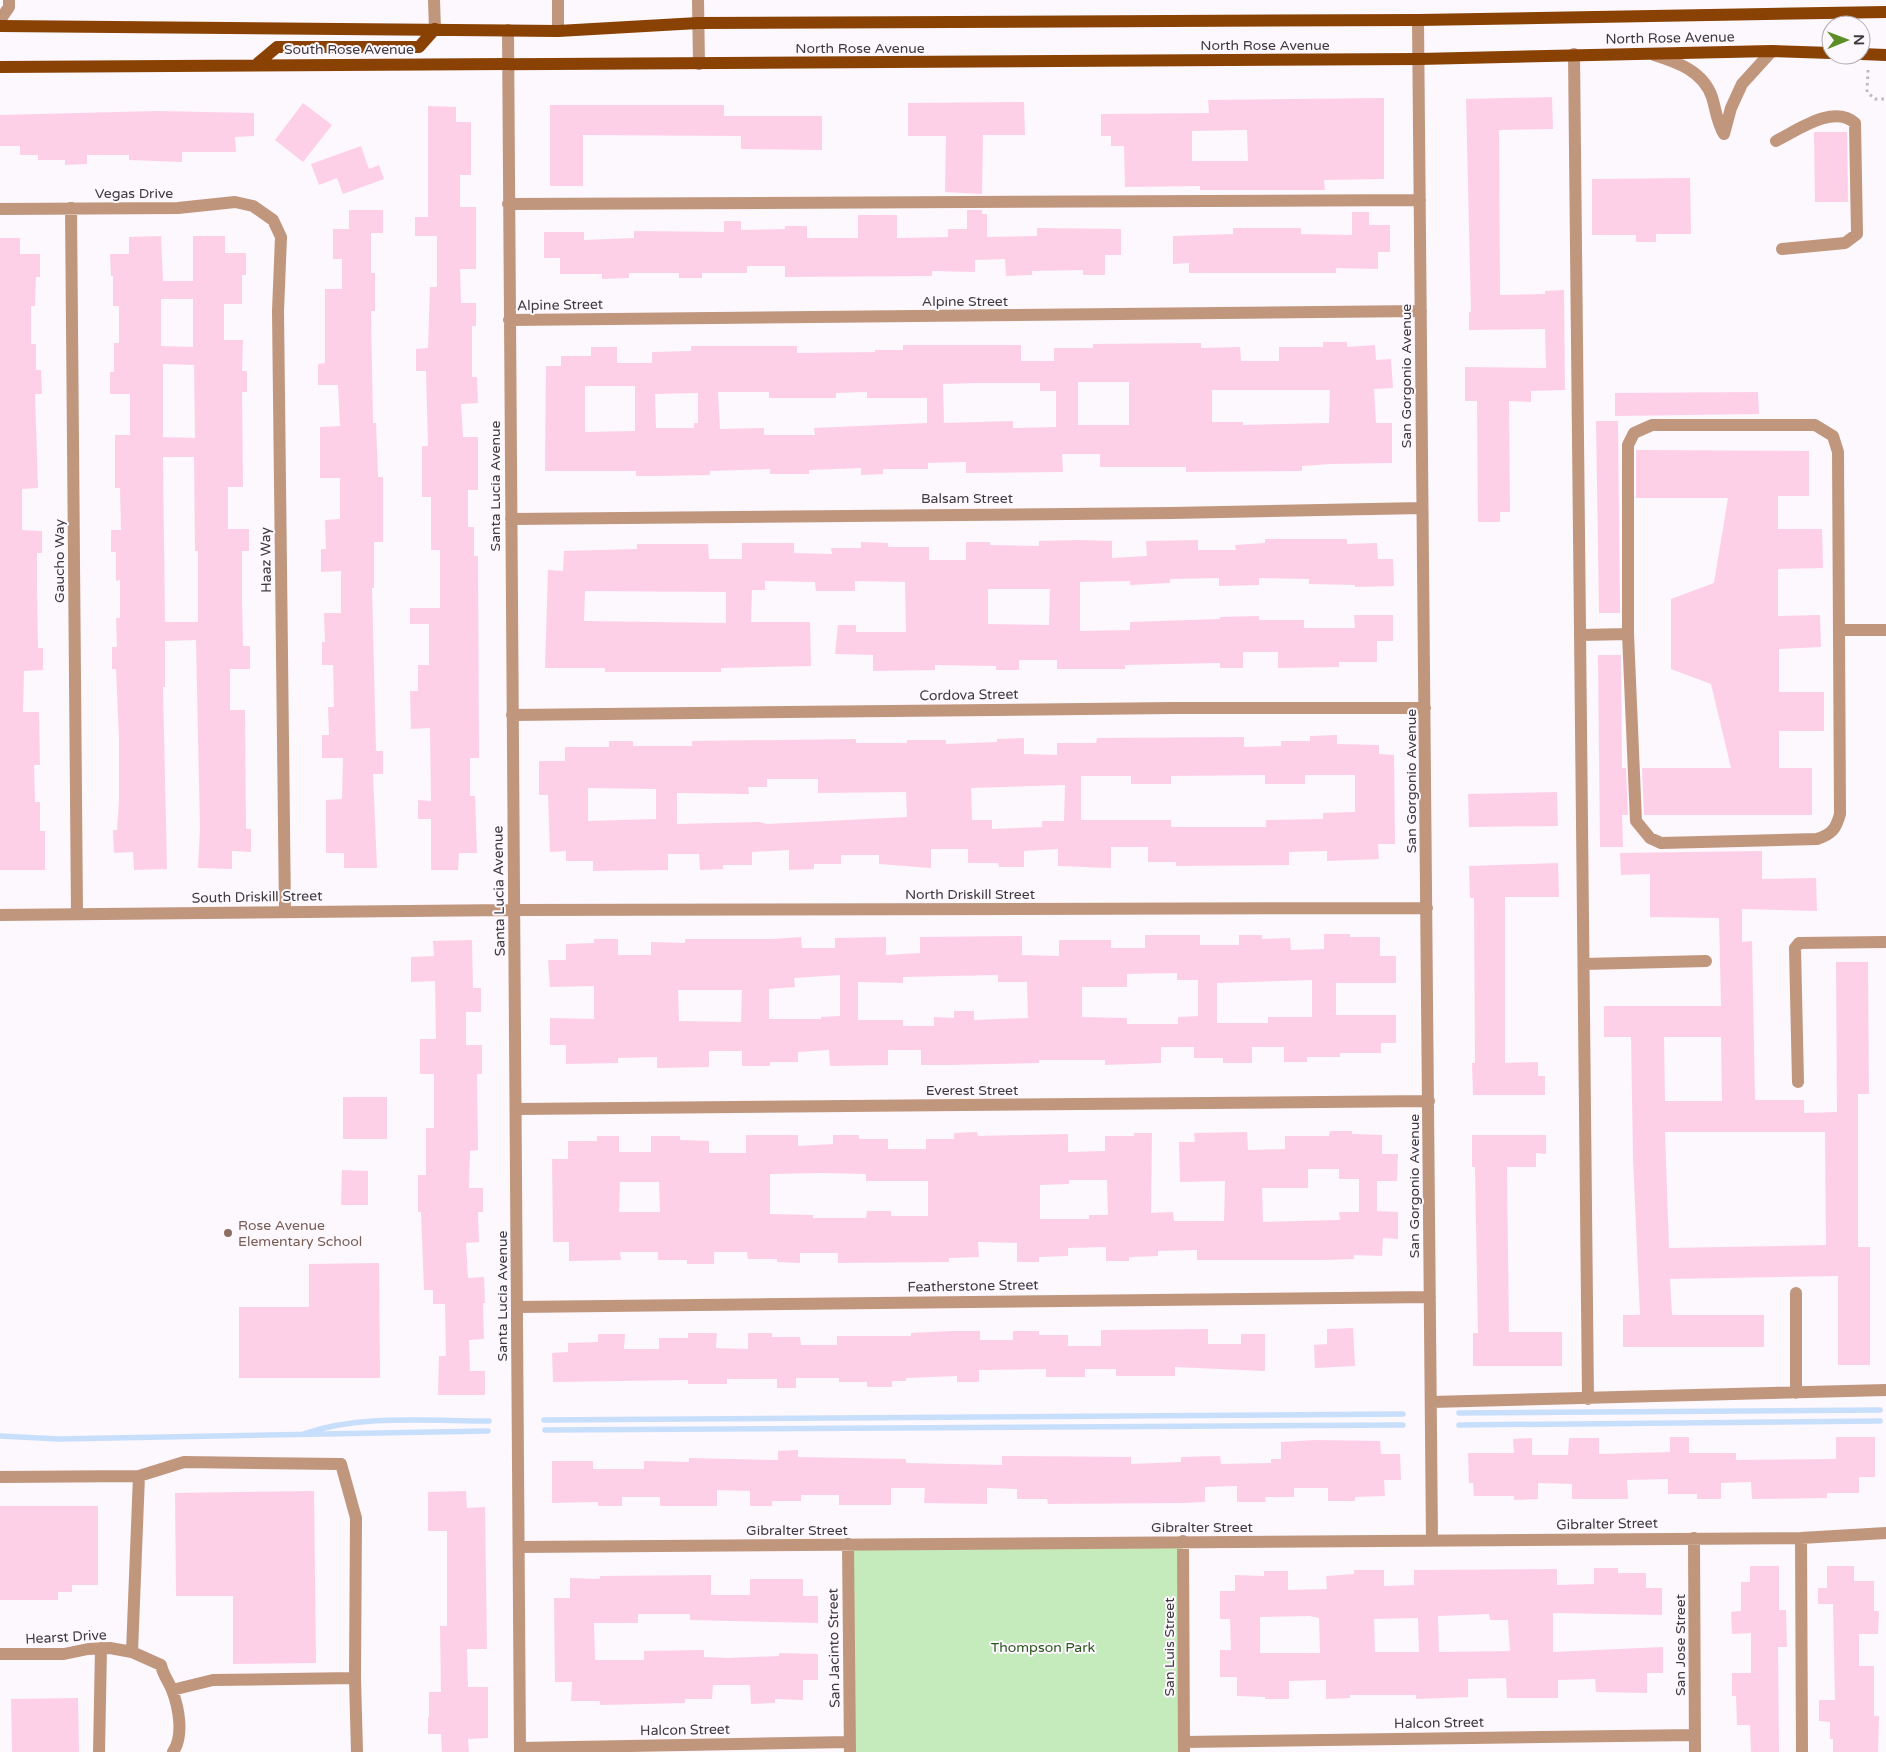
<svg xmlns="http://www.w3.org/2000/svg" width="1886" height="1752" viewBox="0 0 1886 1752" font-family="'Varela Round',sans-serif">
  <style>
    .green { fill: #c5eabc }
    .lines { fill: none; stroke-linecap: round; stroke-linejoin: round }
    .stream { stroke: #c8dffb; stroke-width: 5.5 }
    .building { fill: #fed0e8; fill-rule: evenodd }
    .path { stroke: #beb8bf; stroke-width: 3; stroke-dasharray: 2.5 4; stroke-linecap: butt }
    .minor { stroke: #c0967d; stroke-width: 12 }
    .major { stroke: #894203; stroke-width: 12 }
    .education-dot { fill: #8d6e63; stroke: #fdf7fe; stroke-width: 2 }
    .labels { text-anchor: middle; dominant-baseline: central; stroke-width: 4; stroke-linejoin: round; paint-order: stroke }
    .street-label { font-size: 14px; fill: #3f3a40; stroke: #fdf7fe }
    .education-label { font-size: 14px; fill: #785e54; stroke: #fdf7fe; text-anchor: start }
    .park-label { font-size: 14px; fill: #28581a; stroke: #fdf7fe }
  </style>
  <rect width="100%" height="100%" fill="#fdf7fe"/>
  <!-- green -->
  <path class="green" d="M1183 1541 1184 1752H850L848 1544Z"/>
  <g class="lines">
    <!-- stream -->
    <path class="stream" d="M1459 1413 1880 1410
      M544 1420 1403 1414
      M1459 1425 1880 1421
      M545 1430 1403 1425
      M303 1434C362 1414 428 1421 489 1421
      M0 1436 59 1439 488 1431"/>
  </g>
  <!-- building -->
  <path class="building" d="M1552 97 1553 129 1499 130 1500 295 1545 294V291L1564 290 1565 390 1531 391V402L1509 401 1510 512H1500V522H1478L1477 401H1465V367L1546 368 1545 329 1469 330V312H1471L1466 99Z
    M1384 98V179L1324 180 1325 190H1200V186L1125 187 1124 146H1111V136H1101V114L1209 113 1208 100ZM1247 130 1248 161H1192V131Z
    M1024 102 1025 135H983L982 194 945 192 946 136H908V103Z
    M303 103 332 125 303 162 275 140Z
    M550 105H724V116H822V150L741 149V136L583 135V186H550Z
    M428 106 456 107V122H471V175H460V207H476V269H460L461 303H476V326H472V377H477L478 403 461 404 463 437H478V490H468V527H474V556H478L479 758H470V796H475L477 853H459L458 870H431V819H418V800L431 801 430 728 411 729 410 691H418V665H429V624H410V608H440V550H431V497H422V446H428L426 371H416V349L428 348 430 287H437V236H415V217H428Z
    M157 111 254 113V136L235 137 236 152H182V162L129 160V155H87V164L65 165V160H38V155H20V146H0V115Z
    M1814 132H1847L1848 202H1815Z
    M361 146 369 169 379 165 384 179 343 194 337 178 319 185 311 164Z
    M1690 178 1691 234H1656V242H1636V235H1592V179Z
    M349 210H383V233H371V273H375V311H371L373 423H376L378 477H383V542H374V588H372L376 751H383V774H373L377 868H344V853H326V800L342 799 343 758H322V735H329L328 707H334L333 665H322V642H325L324 613H341V571L321 572V549H326L325 520 340 519V478H320V427L340 426 338 385H318V364L325 363V289H342V259H333V229H349Z
    M967 210H982V214H987V237L1037 236V228L1121 229V255H1105V275H1083V270L1032 271V275L1006 276 1005 259 975 260V272L932 271V276L785 277V266H747V273H702V278H679V273H629V278L602 279V274H560V258H544V232H584V240L634 238V231L724 232V221H741V230L785 229V226H807V238H858V215H897V238L948 237V229H967Z
    M1352 212H1369V225H1390V252H1378V269L1336 268V273H1189V263L1173 264V236L1233 234V228H1301V234L1352 235Z
    M161 236 163 281H193V236H225V253H246V275H242V304H224V340H243L242 371H247V392H242L243 487H228V529H249V551H242V599L243 646H250V669H230V710H245L246 829H251V852L232 851V869L198 868 200 829 196 640 165 641V687H163L167 869 134 870 133 852 114 853 113 830H117L119 801V738L116 669H112V647H117L116 618H120V580L116 581V552H111V530H121L120 488H115V435H130V394H110V372H114V343H119V306H113V276H111L110 254H129V237ZM161 299H193V347L161 346ZM163 364 194 365 195 438 163 437ZM163 457H194L195 551H198V622H165Z
    M0 238H20V254H40V277H36L35 306H31V344H36V370H41L42 394H35L38 488 22 489V530L42 531V553H37V586L38 648H43V670L24 671 23 712H39L40 765H34L35 802H40V831H45V870H0Z
    M1323 342H1347V347L1375 345 1376 360 1391 359 1393 388 1374 389 1376 423H1392V463L1331 464 1302 466V471L1186 472V467H1100V454H1062L1063 472 966 473V462L928 463V469H883V474L861 475V468L809 470V474H770V469L710 471V475L660 476H636V471H545L546 366H561V356H591V347H617V363H652V352L691 351V346H797V353L875 352V350H903V345H1021V361H1054V348H1093V344L1201 343V348L1240 347 1241 361H1279V347H1323ZM1078 382H1129V425H1078ZM979 383H1040V391H1056V427L1013 428V421L944 423 943 384ZM585 386H635V431L585 432ZM1212 390H1330L1329 423 1243 425V422H1212ZM718 392H769V398H836V393L867 392V398H927V423L814 428 815 435H764V428L720 429ZM698 393V423H694V428H656L655 394Z
    M1758 392 1759 414 1615 416V393Z
    M1596 421H1618L1620 613H1599Z
    M1636 450 1809 451V496H1778V529H1822L1823 568 1778 569V616L1820 615 1821 647 1779 649V692H1824V731H1779V768H1812V815H1644L1642 768H1731L1711 684 1671 669V599L1714 583 1728 498H1636Z
    M1265 539H1347V544L1377 543 1378 559H1393L1394 586 1355 587V585L1309 584V579L1259 578V585L1219 586V578L1170 579V583L1130 585V581L1080 582V631L1130 630V622L1220 619V617L1259 616V620H1304V628H1355L1354 615H1393V641H1377V662H1339V667L1278 668V652H1243V668H1220V663L1125 665V669H1057V660H1019V670H996V666L935 665V670L873 671V655L835 654 838 625H856V632H906L905 582 855 581V591H816L815 582 765 581V590H752L751 622H810L811 666 721 668V672H605V668H545L548 570 563 571 564 551 637 549V544H708L709 559H742V543H794V553L832 554 831 548H861V542L888 543V547H929V560H966V542H990V545L1039 546V541L1078 540 1112 541V558L1147 556 1146 541 1198 540V550H1236L1235 545 1265 543ZM988 589H1050L1049 625 988 624ZM585 591 726 592V623L584 621Z
    M1598 655H1621L1622 768H1626L1628 815H1622L1623 847H1600Z
    M1337 735V744L1379 745V754L1394 755 1395 844H1378L1379 859 1327 861V851L1289 852V865L1176 866V862H1148V847H1111V868L1058 866V849L1024 851V867H999L998 863H968V849H931V868L879 864V855H841V864H814V869L789 870V850L752 852V865H723V869L700 870 699 854H668V870L593 871V861H566V851L550 852 548 795H539V761H565V747H609V741H633V746H692V741L856 739V743H907V740H946V744L997 742V739L1024 738V754L1057 755V743H1096L1097 738 1244 737V747L1281 746V741H1310V736ZM1265 775V784H1305V775H1355V812L1323 813V819L1266 820V827H1171V820H1081V776H1131V784H1171V776ZM767 779H818V793L906 792 907 817 767 824 759 822 677 824V793L749 794 748 787H767ZM1065 785 1064 821H1042V827L992 829V820H972L971 788ZM588 788 656 789V819L588 821Z
    M1557 792 1558 826 1469 827 1468 794Z
    M1762 851V879L1816 878 1817 911 1742 909V942L1752 941 1755 1100H1804V1113L1837 1112 1836 962H1868L1869 1094H1858V1247H1870V1365H1838V1276L1670 1279 1672 1315H1764V1347H1623V1315H1640L1633 1158 1631 1037H1604V1006H1721L1719 918 1650 917V874L1621 875 1620 853ZM1664 1037H1721L1722 1101H1665ZM1665 1132H1825L1826 1245 1669 1248Z
    M1558 863 1559 897H1505V1063L1538 1062V1076H1545V1095H1473L1472 1063H1475L1474 898H1470L1469 866Z
    M1324 934H1350V937H1380V956H1396V983H1336V1015H1396V1043H1381V1053H1340V1057H1307V1062H1284V1047H1252V1063H1223V1058H1194V1047H1161V1063L1105 1065V1060H1039V1063L948 1065H921V1050H888V1065L830 1066 829 1050 798 1052V1062H770V1066H742V1051H709V1067L657 1068V1057L618 1058V1063L566 1064V1045H550V1018L594 1019V986L550 987 548 960H566V944L594 943V939H618V955H651V942L685 943V939H773L801 937 802 948H835V938L886 937V955L920 953V937L1022 936V955L1059 956V940H1111V948H1145V935H1200V945H1239V935H1262V939L1290 938 1291 950 1324 949ZM1177 973V980H1198V1016L1178 1017V1024H1127V1018L1082 1017V987H1127V974ZM840 975V1016L821 1017V1019H769V989L795 987 794 978ZM998 975V982H1027L1028 1018 974 1020V1011H954V1018L934 1017V1026H903V1020H858V982L903 983V977ZM1312 980V1017H1268V1023H1217V983ZM678 990H742L741 1022 679 1021Z
    M472 940 473 988H481V1012H466V1045H482V1074H477L478 1150 470 1151 469 1188H483V1212H478L479 1242 466 1243 468 1278 484 1277 485 1303H483L484 1339 469 1340 470 1371H485V1395H438L439 1356H446L445 1304H433V1290H424L421 1212H418V1175H426V1128H434V1074H420V1039H436L435 981 411 982V957L434 956 433 941Z
    M343 1097H387V1139H343Z
    M1330 1131H1352V1134L1382 1135V1154H1398L1397 1181H1377V1211L1398 1212V1239L1383 1238 1382 1256 1354 1255V1259L1325 1260H1197V1250L1158 1251V1256L1129 1257V1261H1106V1247L1068 1248V1256L1039 1257V1262H1017V1243L978 1242 979 1257 949 1258V1262L838 1263V1253H800V1263L777 1262V1259H748L747 1252H714V1264H687V1260H658V1252H620L621 1260 569 1261V1242H553L552 1159H568V1141H597V1136H619V1152H651V1136H680V1140L709 1141V1153H746V1135H798V1146L833 1144V1135H859V1139H888V1149H926V1139H954V1133L977 1132 978 1136 1068 1134V1152L1105 1151V1136H1134V1133H1152L1151 1213 1173 1212 1174 1221H1224L1225 1181 1180 1182 1179 1142H1195L1194 1133 1247 1132 1248 1150 1285 1149V1136H1329ZM1308 1169H1339V1179H1359V1212H1339L1340 1220 1263 1222 1262 1188H1308ZM820 1173 866 1174V1181H928V1216H891V1211H867L866 1218H813V1215L770 1214V1174ZM1069 1180H1107L1108 1215H1089V1219H1040V1185L1069 1184ZM620 1182H659L660 1212H619Z
    M1472 1135H1546V1154L1536 1153V1167H1507L1509 1332H1562V1366H1473V1333H1478L1475 1167H1472Z
    M342 1170 368 1171V1205H341Z
    M379 1263 380 1378H239V1307H309V1264Z
    M1353 1328 1355 1366 1315 1368 1314 1345 1327 1344V1329Z
    M1208 1329V1344H1241V1334H1265V1371L1175 1367V1376H1116V1369H1085V1377H1046V1369L979 1370V1382H957V1376L906 1378V1381H892V1387H867V1382H839V1378H796V1388H777V1379H727V1384H688V1380L553 1382 552 1353 568 1352V1343L598 1342V1334H625L624 1349H659V1338H688V1333H717L716 1348 748 1349V1333H772V1337H800L801 1345H837V1336H911V1333L952 1331H980V1340H1013V1331H1039V1335H1068V1346H1101V1330Z
    M1670 1437H1689V1453H1736V1460L1836 1459V1437H1875V1477H1859V1493H1827V1498L1752 1499 1751 1482 1721 1483V1499H1697V1494H1668V1479L1627 1480 1628 1499H1572V1484L1538 1483V1499L1514 1500V1496H1474L1473 1483H1469L1468 1453H1514L1513 1439 1532 1438V1455H1568L1569 1438H1599V1454L1670 1452Z
    M1316 1440 1380 1441 1381 1454H1400L1401 1480H1384L1385 1496 1355 1497V1501H1328V1488H1294V1497H1265L1266 1502H1237V1486L1205 1487V1502L1183 1503 1048 1504 1047 1499H1017V1489L987 1488V1504L924 1503 925 1488H891V1505H839V1495H801V1501H772V1506H750V1491L717 1490V1506H660V1497H622V1506H598V1502L552 1503V1461H593V1469H644V1461L689 1462V1458L778 1460V1451L798 1450V1457L906 1459V1463L1002 1465V1456L1131 1457V1464L1181 1462V1457L1220 1456 1221 1464 1271 1463V1459H1281V1442Z
    M314 1491 316 1663 233 1664V1596H176L175 1493Z
    M466 1491 467 1508 485 1507 487 1649H467L468 1687H488V1738L468 1739 469 1752H442L441 1734H428V1717H429V1692H441L440 1626H447V1531H428V1492Z
    M0 1506H98V1585H72V1592H58V1600H0Z
    M1750 1566H1779V1610H1786L1787 1647H1778L1779 1752H1751L1750 1725H1737L1736 1696H1732V1673H1751V1633L1732 1634 1731 1612 1741 1611V1582H1750Z
    M1827 1566H1854V1581H1874V1611H1879L1878 1634H1859V1666H1874V1716H1879L1878 1752H1833V1739H1830V1722L1819 1721V1700H1835L1833 1604H1818V1588H1827Z
    M1594 1568H1618V1573H1646V1588H1662V1615L1553 1613V1652L1663 1647V1673H1647V1693L1596 1692 1595 1679 1558 1680V1698H1507L1506 1678 1468 1679V1697L1416 1699V1695H1350V1698L1326 1699V1680L1289 1681V1699H1265V1697L1237 1696V1677H1220V1650H1231L1230 1619H1220V1591H1235V1575L1264 1576V1571H1288V1590L1327 1589 1326 1576 1354 1574V1570H1384V1586L1414 1585V1570L1557 1569V1585L1594 1584ZM1489 1614 1490 1620H1508L1510 1651 1439 1652 1438 1616ZM1310 1616 1319 1618 1320 1653H1260V1617ZM1418 1618 1419 1652H1375L1374 1619Z
    M711 1575V1595H750V1579H803V1596H818V1623L690 1620V1614H638V1623H594L595 1660H644V1651L704 1650V1657L728 1658 779 1656V1653L818 1654V1680H803V1700L775 1699V1703L751 1704 750 1685H713L712 1699H685V1703L600 1705V1701H571L572 1682H555L554 1598H570V1578L600 1579V1576Z
    M78 1698 79 1752H12L11 1699Z"/>
  <g class="lines">
    <!-- path -->
    <path class="path" d="M1868 70 1867 92 1875 99H1886"/>
    <!-- minor -->
    <path class="minor" d="M434 0 435 29
      M558 0V31
      M698 0 699 64
      M0 20 9 7V0
      M1418 20 1432 1541
      M508 30 520 1752
      M1574 54 1588 1399
      M1654 55C1677 62 1703 71 1712 97 1716 110 1717 123 1724 134
      M1724 134 1731 108 1742 84 1772 51
      M1776 141C1798 130 1833 104 1855 123L1857 234 1845 243 1782 249
      M508 204 1420 200
      M71 208 77 914
      M0 209 178 208 235 202 253 206 273 220 281 237 278 311 285 912
      M509 320 1421 311
      M1652 425H1815L1833 436 1838 452 1840 814C1836 829 1832 834 1817 839L1661 843 1650 838 1636 821 1628 634V445L1634 433Z
      M511 519 1172 513 1422 508
      M1839 630H1886
      M1580 635 1628 634
      M512 715 1174 708H1425
      M0 915 514 910 1427 908
      M1584 964 1706 961
      M1798 1082 1795 948 1799 943 1886 942
      M516 1109 1429 1101
      M1796 1293V1393
      M517 1307 1430 1297
      M1431 1402 1886 1390
      M139 1476 184 1462 341 1464 356 1518 355 1678 213 1680 172 1690
      M0 1477 139 1476 132 1652
      M1694 1538 1695 1752
      M1801 1538 1802 1752
      M1183 1541 1184 1752
      M848 1544 850 1752
      M519 1547 1801 1538 1886 1533
      M0 1654H64L88 1649 110 1648 132 1652 161 1665C163 1675 169 1682 172 1690 179 1708 184 1736 173 1752
      M355 1678 357 1752
      M1184 1742 1695 1735
      M520 1748 850 1742
      M99 1752 101 1648"/>
    <!-- major -->
    <path class="major" d="M0 26 558 31 698 23 1418 20 1886 12
      M1861 54 1886 55
      M258 63 277 47H419L435 29
      M0 67 1419 59 1772 51 1831 53"/>
  </g>
  <!-- markers -->
  <circle class="education-dot" cx="228" cy="1233" r="5"/>
  <g class="labels">
    <!-- street labels -->
    <g class="street-label">
      <text transform="translate(1670 38) rotate(-1)">North Rose Avenue</text>
      <text x="1265" y="45">North Rose Avenue</text>
      <text x="860" y="48">North Rose Avenue</text>
      <text x="349" y="49">South Rose Avenue</text>
      <text x="134" y="193">Vegas Drive</text>
      <text x="965" y="301">Alpine Street</text>
      <text transform="translate(560 305) rotate(-1)">Alpine Street</text>
      <text transform="translate(1406 376) rotate(-90)">San Gorgonio Avenue</text>
      <text transform="translate(495 486) rotate(-90)">Santa Lucia Avenue</text>
      <text x="967" y="498">Balsam Street</text>
      <text transform="translate(266 560) rotate(-91)">Haaz Way</text>
      <text transform="translate(59 561) rotate(-90)">Gaucho Way</text>
      <text transform="translate(969 695) rotate(-1)">Cordova Street</text>
      <text transform="translate(1411 781) rotate(-90)">San Gorgonio Avenue</text>
      <text transform="translate(499 891) rotate(-91)">Santa Lucia Avenue</text>
      <text x="970" y="894">North Driskill Street</text>
      <text transform="translate(257 897) rotate(-1)">South Driskill Street</text>
      <text x="972" y="1090">Everest Street</text>
      <text transform="translate(1414 1186) rotate(-90)">San Gorgonio Avenue</text>
      <text transform="translate(973 1286) rotate(-1)">Featherstone Street</text>
      <text transform="translate(502 1296) rotate(-90)">Santa Lucia Avenue</text>
      <text transform="translate(1607 1524) rotate(-1)">Gibralter Street</text>
      <text x="1202" y="1527">Gibralter Street</text>
      <text x="797" y="1530">Gibralter Street</text>
      <text transform="translate(66 1637) rotate(-3)">Hearst Drive</text>
      <text transform="translate(1680 1645) rotate(-90)">San Jose Street</text>
      <text transform="translate(1169 1647) rotate(-90)">San Luis Street</text>
      <text transform="translate(834 1648) rotate(-91)">San Jacinto Street</text>
      <text transform="translate(1439 1723) rotate(-1)">Halcon Street</text>
      <text transform="translate(685 1730) rotate(-1)">Halcon Street</text>
    </g>
    <!-- education labels -->
    <g class="education-label">
      <text x="238" y="1225">Rose Avenue<tspan x="238" dy="16">Elementary School</tspan></text>
    </g>
    <!-- park labels -->
    <g class="park-label">
      <text x="1043" y="1647">Thompson Park</text>
    </g>
  </g>
  <!-- north arrow -->
  <g transform="translate(1846 40) rotate(89)"><circle r="24" fill="#fdf7fe" stroke="#b1abb2"/>
  <path d="M0-4L9 19L0 12L-9 19Z" fill="#5b8e26"/>
  <text y="-8" font-size="14" font-weight="bold" text-anchor="middle" fill="#3f3a40">N</text>
  </g>
</svg>
